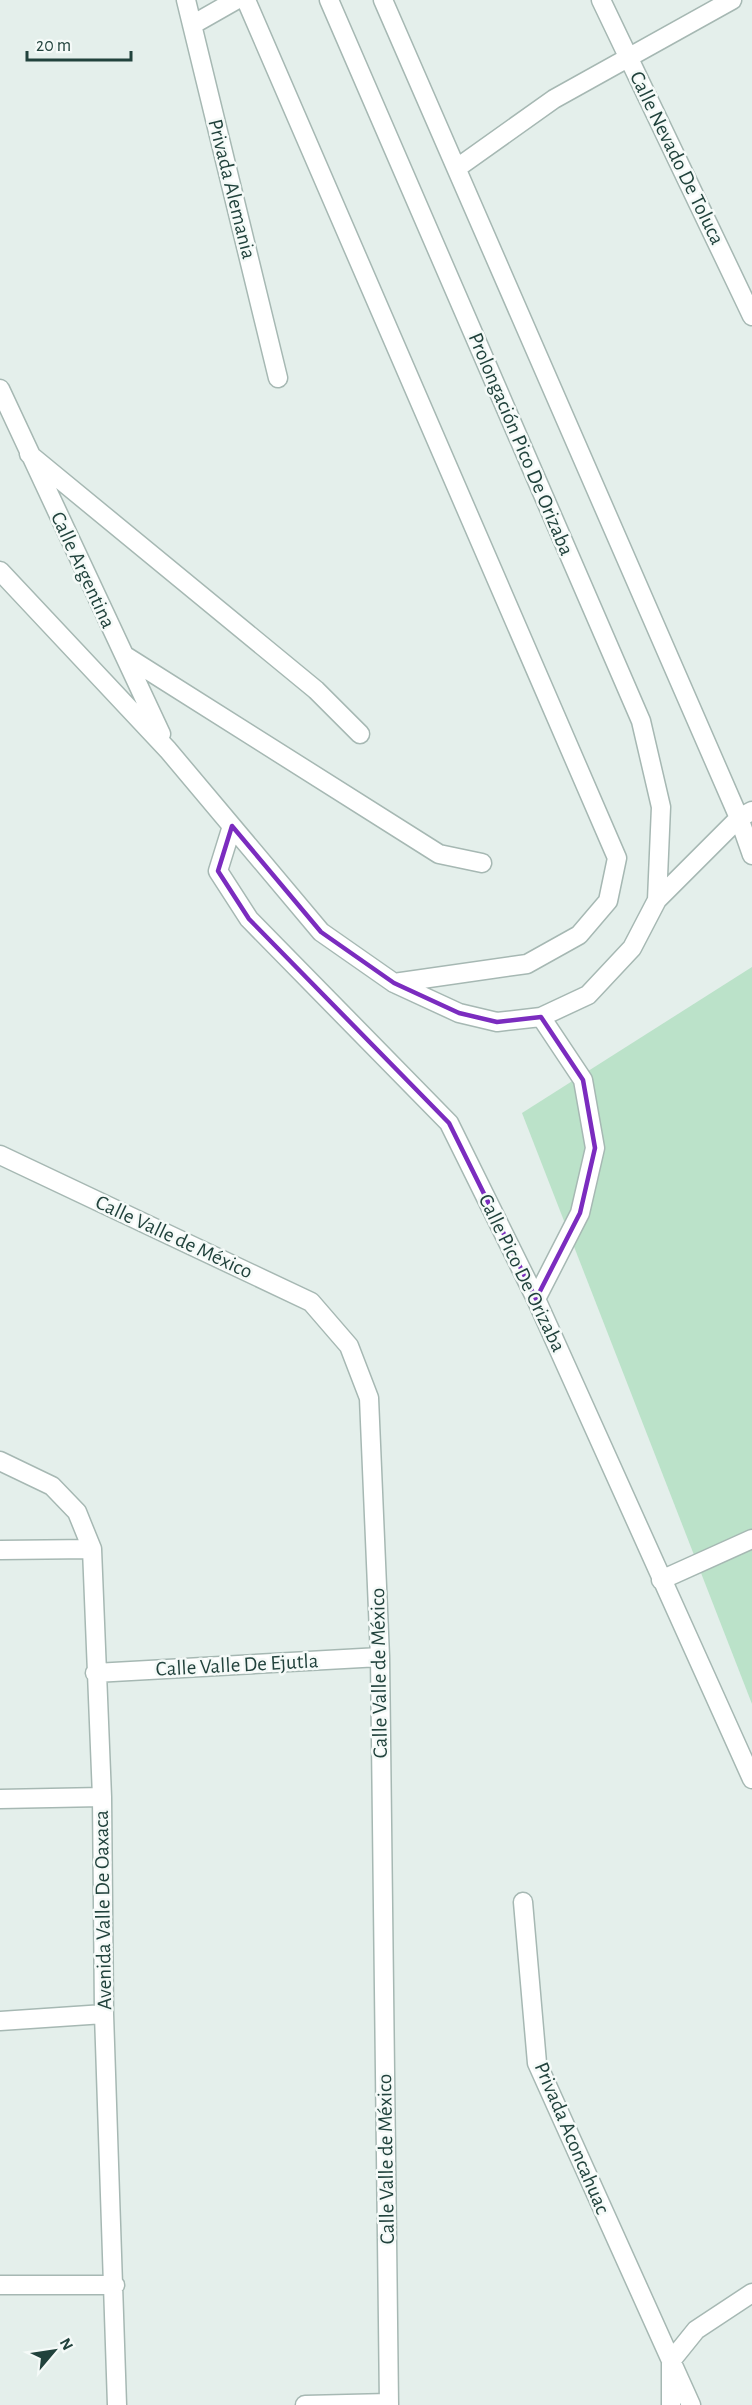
<svg xmlns="http://www.w3.org/2000/svg" width="752" height="2405" viewBox="0 0 752 2405" font-family="'Alegreya Sans',sans-serif">
  <style>
    .green { fill: #bbe2c9 }
    .lines { fill: none; stroke-linecap: round; stroke-linejoin: round }
    .minor-casing { stroke: #a6b8b3; stroke-width: 21 }
    .minor { stroke: #fff; stroke-width: 18 }
    .marked { fill: none; stroke: #7b2cbf; stroke-width: 4.5; stroke-linejoin: round }
    .labels { text-anchor: middle; dominant-baseline: central; stroke-width: 5; stroke-linejoin: round; paint-order: stroke }
    .street-label { font-size: 21px; fill: #21423c; stroke: #f5faf8 }
  </style>
  <rect width="100%" height="100%" fill="#e4efeb"/>
  <!-- green -->
  <path class="green" d="M752 967V1704L522 1113Z"/>
  <g class="lines">
    <defs>
      <path id="minor" d="M186 0 278 378
        M246 0 617 858 608 901 579 935 527 964 394 983
        M329 0 641 721 661 807 657 900
        M383 0 739 818 752 855
        M601 0 752 316
        M192 25 236 0
        M457 168 554 99 732 0
        M0 389 161 734
        M29 454 316 690 360 734
        M0 571 168 750 321 932 394 983 459 1013 497 1022 541 1017 588 995 632 948 657 900 739 818 752 811
        M124 655 439 854 482 863
        M232 826 218 871 249 919 449 1123 536 1299 752 1779
        M0 1155 311 1302 349 1346 369 1398 380 1657 389 2405
        M536 1299 580 1213 595 1148 583 1080 541 1017
        M0 1461 52 1486 77 1512 92 1549 102 1797 104 2014 117 2405
        M0 1550 92 1549
        M661 1580 752 1539
        M95 1673 380 1657
        M0 1799 102 1797
        M523 1902 537 2063 691 2405
        M0 2021 104 2014
        M0 2285H115
        M305 2405 389 2403
        M671 2405V2361L696 2330 752 2293"/>
    </defs>
    <!-- minor casing -->
    <use href="#minor" class="minor-casing"/>
    <!-- minor -->
    <use href="#minor" class="minor"/>
  </g>
  <!-- marked area -->
  <path class="marked" d="M232 826 321 932 394 983 459 1013 497 1022 541 1017 583 1080 595 1148 580 1213 536 1299 449 1123 249 919 218 871Z"/>
  <g class="labels">
    <!-- street labels -->
    <g class="street-label">
      <text transform="translate(677 158) rotate(64)">Calle Nevado De Toluca</text>
      <text transform="translate(232 189) rotate(76)">Privada Alemania</text>
      <text transform="translate(521 444) rotate(67)">Prolongación Pico De Orizaba</text>
      <text transform="translate(83 570) rotate(65)">Calle Argentina</text>
      <text transform="translate(174 1237) rotate(25)">Calle Valle de México</text>
      <text transform="translate(522 1273) rotate(64)">Calle Pico De Orizaba</text>
      <text transform="translate(237 1665) rotate(-3)">Calle Valle De Ejutla</text>
      <text transform="translate(379 1673) rotate(-91)">Calle Valle de México</text>
      <text transform="translate(103 1910) rotate(-91)">Avenida Valle De Oaxaca</text>
      <text transform="translate(572 2138) rotate(67)">Privada Aconcahuac</text>
      <text transform="translate(386 2159) rotate(-91)">Calle Valle de México</text>
    </g>
  </g>
  <!-- north arrow -->
  <g transform="translate(54 2351) rotate(61)" stroke="#f5faf8" stroke-width="4.5" paint-order="stroke">
  <path d="M0-4.5L10 22L0 15L-10 22Z" fill="#21423c"/>
  <text y="-9" font-size="16" font-weight="bold" text-anchor="middle" fill="#21423c">N</text>
  </g>
  <!-- scale -->
  <path d="M27 51v9h104v-9" fill="none" stroke="#21423c" stroke-width="3"/>
  <text x="36" y="51" font-size="18" fill="#21423c" stroke="#f5faf8" stroke-width="4.5" paint-order="stroke">20 m</text>
</svg>
